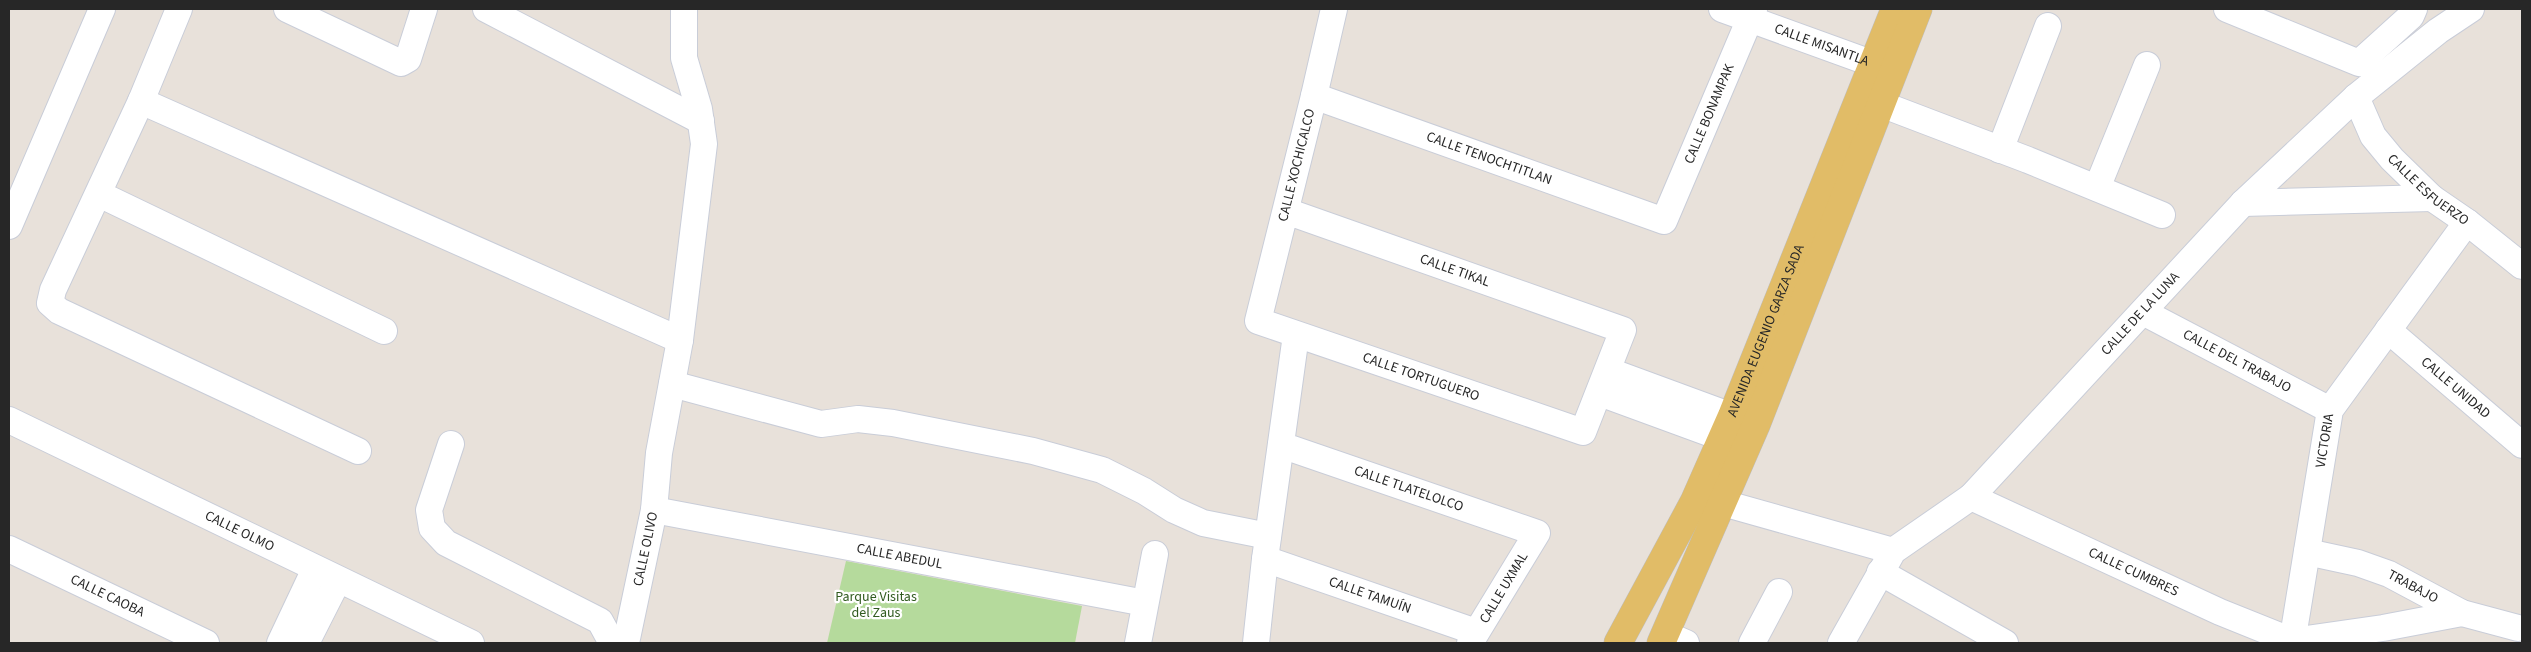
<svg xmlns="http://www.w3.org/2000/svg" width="2531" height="652" viewBox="0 0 2531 652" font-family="'Source Sans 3',sans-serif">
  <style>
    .green { fill: #b5da9c }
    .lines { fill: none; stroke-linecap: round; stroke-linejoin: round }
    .minor-casing { stroke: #c9cdd8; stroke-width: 28 }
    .major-casing { stroke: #bebebe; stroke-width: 29 }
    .minor { stroke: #fff; stroke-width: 26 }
    .major { stroke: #e1bc67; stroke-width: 28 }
    .labels { text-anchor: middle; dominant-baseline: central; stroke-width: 4.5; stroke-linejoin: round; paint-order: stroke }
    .street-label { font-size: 14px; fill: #272727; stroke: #fff }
    .park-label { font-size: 14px; fill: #315b20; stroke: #fff }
  </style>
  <rect width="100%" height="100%" fill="#e8e1da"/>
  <!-- green -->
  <path class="green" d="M846 561 1082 606 1075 643H827Z"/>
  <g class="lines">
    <defs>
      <g id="minor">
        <path d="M179 9 141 101 53 290 50 303 59 311 358 451"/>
        <path d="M287 9 401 63 408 59 424 9"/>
        <path d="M486 9 701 121"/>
        <path id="s1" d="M1722 9 1893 71"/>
        <path d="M2227 9 2359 63 2411 16 2414 9"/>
        <path id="s2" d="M1314 96 1664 221 1754 9"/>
        <path id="s3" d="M2356 97 2373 136 2392 159 2432 198 2467 222 2522 266"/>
        <path d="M141 101 680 340"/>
        <path d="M1881 104 2028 160 2162 215"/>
        <path d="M2000 150 2048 26"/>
        <path d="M2097 188 2147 65"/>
        <path d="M99 194 384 331"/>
        <path d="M2243 203 2432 198"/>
        <path id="s4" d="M1286 211 1623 330 1583 432 1258 321 1314 96 1334 9"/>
        <path d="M9 226 102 9"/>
        <path id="s5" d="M2143 312 2330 410"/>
        <path id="s6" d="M2388 330 2522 445"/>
        <path d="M1609 371 1753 424"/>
        <path d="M672 384 821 424 858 419 893 423 1033 451 1102 470 1144 491 1174 510 1203 523 1268 536"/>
        <path d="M1600 393 1742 445"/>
        <path id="s7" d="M9 420 471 643"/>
        <path d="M451 444 429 510 432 528 446 543 600 621 612 643"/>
        <path id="s8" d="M1281 445 1537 533 1470 643"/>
        <path id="s9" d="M1971 497 2220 612 2297 643"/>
        <path d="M1723 503 1893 551"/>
        <path id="s10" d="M654 510 1145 603"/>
        <path id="s11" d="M9 549 206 643"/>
        <path id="s12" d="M2307 552 2358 563 2389 574 2462 613 2518 628"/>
        <path id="s13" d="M1265 559 1476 632"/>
        <path d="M1880 572 2005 643"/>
        <path d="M1665 634 1686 643"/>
        <path d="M2292 641 2383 628 2462 613"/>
        <path d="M280 643 315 569"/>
        <path d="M306 643 338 580"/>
        <path id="s14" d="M626 643 654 510 659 453 680 340 704 144 699 109 684 58V9"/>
        <path d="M1138 643 1155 554"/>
        <path d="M1256 643 1265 559 1296 335"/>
        <path d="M1752 643 1779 592"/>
        <path id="s15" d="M1841 643 1893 551 1971 497 2243 203 2356 97 2438 31 2471 9"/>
        <path id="s16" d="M2292 643 2330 410 2467 222"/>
      </g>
      <g id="major">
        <path id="s17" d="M1618 643 1694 502 1732 416 1895 9"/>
        <path d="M1661 643 1756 425 1918 9"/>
      </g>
    </defs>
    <!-- minor casing -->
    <use href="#minor" class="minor-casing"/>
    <!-- major casing -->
    <use href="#major" class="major-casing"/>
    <!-- minor -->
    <use href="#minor" class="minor"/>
    <!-- major -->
    <use href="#major" class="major"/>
  </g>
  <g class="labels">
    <!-- street labels -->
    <g class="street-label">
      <text stroke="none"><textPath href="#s1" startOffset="106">CALLE MISANTLA</textPath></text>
      <text stroke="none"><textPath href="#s2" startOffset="488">CALLE BONAMPAK</textPath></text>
      <text stroke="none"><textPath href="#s2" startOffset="186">CALLE TENOCHTITLAN</textPath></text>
      <text stroke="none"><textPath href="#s4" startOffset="971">CALLE XOCHICALCO</textPath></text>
      <text stroke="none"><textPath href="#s3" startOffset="120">CALLE ESFUERZO</textPath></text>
      <text stroke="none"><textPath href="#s4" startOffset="179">CALLE TIKAL</textPath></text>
      <text stroke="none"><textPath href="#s15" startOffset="450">CALLE DE LA LUNA</textPath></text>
      <text stroke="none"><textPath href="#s17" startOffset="346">AVENIDA EUGENIO GARZA SADA</textPath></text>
      <text stroke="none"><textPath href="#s5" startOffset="106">CALLE DEL TRABAJO</textPath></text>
      <text transform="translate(1421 377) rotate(19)">CALLE TORTUGUERO</text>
      <text stroke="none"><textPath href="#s6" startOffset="89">CALLE UNIDAD</textPath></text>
      <text stroke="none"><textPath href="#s16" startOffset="205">VICTORIA</textPath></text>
      <text stroke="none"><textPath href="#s8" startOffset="135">CALLE TLATELOLCO</textPath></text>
      <text stroke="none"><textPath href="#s7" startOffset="256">CALLE OLMO</textPath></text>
      <text stroke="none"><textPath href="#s14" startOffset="96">CALLE OLIVO</textPath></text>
      <text stroke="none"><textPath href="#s10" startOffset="250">CALLE ABEDUL</textPath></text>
      <text stroke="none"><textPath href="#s9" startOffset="179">CALLE CUMBRES</textPath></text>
      <text transform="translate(1504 588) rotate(-59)">CALLE UXMAL</text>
      <text stroke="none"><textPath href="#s12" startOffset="112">TRABAJO</textPath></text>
      <text stroke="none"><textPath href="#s11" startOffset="109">CALLE CAOBA</textPath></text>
      <text stroke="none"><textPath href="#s13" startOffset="111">CALLE TAMUÍN</textPath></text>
    </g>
    <!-- park labels -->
    <g class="park-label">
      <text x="876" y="597">Parque Visitas<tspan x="876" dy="16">del Zaus</tspan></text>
    </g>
  </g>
  <!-- border -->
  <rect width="2531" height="652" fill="none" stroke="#272727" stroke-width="20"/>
</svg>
